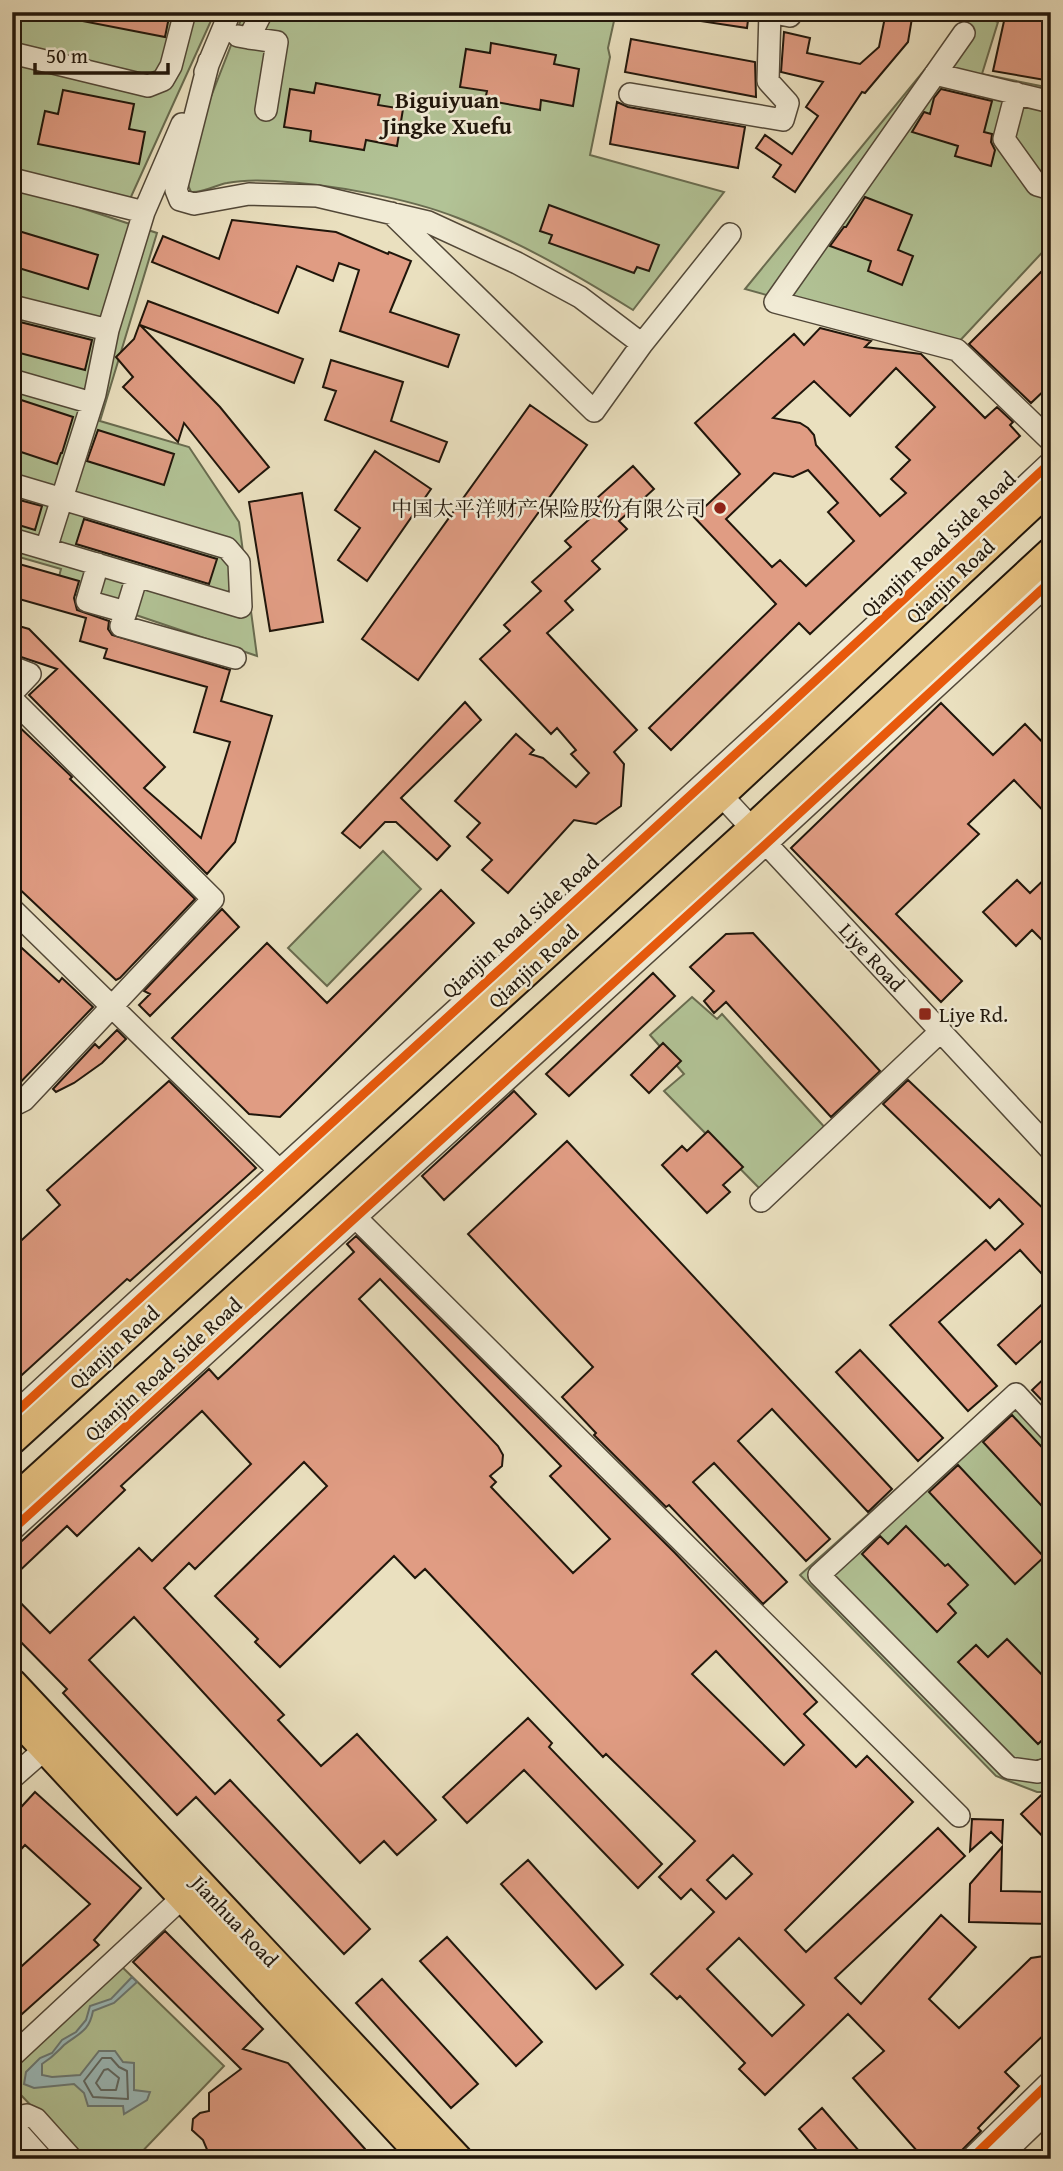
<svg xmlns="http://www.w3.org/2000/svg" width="1063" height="2171" viewBox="0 0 1063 2171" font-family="'Gentium Book Plus','Noto Serif SC',serif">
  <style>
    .green { fill: #b2c396; stroke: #696c50; stroke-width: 2 }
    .water { fill: #9bbbbb; stroke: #6a7975; stroke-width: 2 }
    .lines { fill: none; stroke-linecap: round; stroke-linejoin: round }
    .shore { stroke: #5e6863; stroke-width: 2 }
    .building { fill: #e09c83; stroke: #20160b; stroke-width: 2; fill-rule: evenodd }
    .minor-casing { stroke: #524838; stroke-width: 24 }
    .major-casing { stroke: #20160b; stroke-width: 32 }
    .minor { stroke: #f1ebd5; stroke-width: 21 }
    .major { stroke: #e5c080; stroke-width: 28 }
    .cycleway-casing { stroke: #f1ebd5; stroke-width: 13 }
    .cycleway { stroke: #e8590c; stroke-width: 9 }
    .poi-dot { fill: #8f2418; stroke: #f1ebd5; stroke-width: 2.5 }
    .labels { text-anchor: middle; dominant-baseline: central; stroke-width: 5; stroke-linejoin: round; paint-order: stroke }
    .poi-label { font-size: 21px; fill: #20160b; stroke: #f1ebd5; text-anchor: end }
    .street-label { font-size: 21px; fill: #20160b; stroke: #f1ebd5 }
    .neighbourhood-label { font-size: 23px; font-weight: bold; fill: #20160b; stroke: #f1ebd5 }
  </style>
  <rect width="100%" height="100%" fill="#eae0bf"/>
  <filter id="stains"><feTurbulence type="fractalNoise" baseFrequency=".00286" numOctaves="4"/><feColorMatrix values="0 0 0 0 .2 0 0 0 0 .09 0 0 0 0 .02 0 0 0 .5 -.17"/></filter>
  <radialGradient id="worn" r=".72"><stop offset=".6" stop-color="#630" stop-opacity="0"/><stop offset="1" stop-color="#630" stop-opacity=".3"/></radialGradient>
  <!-- green -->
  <path class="green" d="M12 12H215L130 199 12 169Z
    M244 12H616L608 48 610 57 590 155 724 192 633 310C577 275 520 242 458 218 408 198 329 184 275 181 260 180 242 180 227 183 215 185 204 193 191 192L187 183 198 130Z
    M972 12 998 22 982 74 1051 88V243L954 347 745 289Z
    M12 185 157 233 100 421 189 447 239 522 257 656 56 588 61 569 12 555Z
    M383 851 421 889 327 986 288 948Z
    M692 997 717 1019 722 1014 828 1131 763 1192 664 1091 684 1074 650 1035Z
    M1005 1392 1051 1443V1792H1037L996 1776 800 1575Z
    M118 1963 224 2066 135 2159H82L19 2093 15 2067Z"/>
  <!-- water -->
  <path class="water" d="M132 1977 137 1982 114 2003 93 2011C89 2032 79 2033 64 2045 56 2053 53 2057 42 2064V2075L52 2077 80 2075 99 2051H115L123 2062 134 2063V2090L150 2092 147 2100 124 2114 123 2106H88L84 2093 74 2084 34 2088 24 2084 26 2072 40 2058 52 2053 62 2040 76 2032 86 2020 90 2006 111 1999Z"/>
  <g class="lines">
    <!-- shore -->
    <path class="shore" d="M102 2058H111L119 2067 127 2071 128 2099 93 2097 84 2081Z
      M108 2069 119 2078 116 2090H101L96 2083 104 2070Z"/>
  </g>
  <!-- building -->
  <path class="building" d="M73 12H170L165 37 72 19Z
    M700 12H749L747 28 700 21Z
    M886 12H913L908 42 865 93 862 92 795 192 773 177 781 165 756 148 765 135 792 154 818 116 806 107 823 82 781 72 784 32 810 38 807 53 860 64 879 47Z
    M1006 12H1051V81L993 71Z
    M631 39 755 62 756 97 625 72Z
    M491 43 556 55 554 64 579 69 573 106 541 100 540 110 485 100 487 91 460 87 466 49 490 53Z
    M316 83 380 95 378 105 403 109 397 146 366 140 364 150 310 141 311 131 284 127 290 89 314 93Z
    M941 89 992 101 984 132 992 134 991 142 995 150 991 166 955 156 958 146 912 132 924 112 930 114 934 98Z
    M63 90 134 104 129 129 145 132 139 164 38 144 45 111 58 114Z
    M617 102 628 107 745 127 738 168 610 144Z
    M865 197 912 215 898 250 913 256 902 285 868 271 871 261 830 246 844 227H846Z
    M549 205 659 245 649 271 637 267 634 273 549 243 552 235 540 231Z
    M232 220 336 232 388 254 389 252 411 261 390 312 459 335 448 367 340 331 359 270 339 263 333 281 297 266 278 313 152 262 163 236 219 259Z
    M12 229 98 255 88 289 12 266Z
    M1051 262V384L1031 403 969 344Z
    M148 301 303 359 294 383 140 325 220 407 269 467 239 492 184 423 178 442 123 387 133 377 116 357 134 339Z
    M12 320 92 340 85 370 12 351Z
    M820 328 871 341 865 347 921 354 985 418 997 407 1013 422 1010 425 1020 436 810 634 799 623 671 750 649 728 776 604 694 517 740 474 695 423 794 334 804 345ZM896 368 935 407 896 447 910 460 891 479 906 493 880 516 816 445 814 435 808 428 800 423 773 418 814 381 850 416ZM808 470 838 503 828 512 854 541 806 586 780 560 772 567 726 519 774 473 793 477Z
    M331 360 403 382 391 421 447 442 439 462 325 420 336 391 323 387Z
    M12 397 73 417 62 453H61L57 464 12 449Z
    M530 405 587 445 418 680 362 639Z
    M98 430 174 454 164 485 87 461Z
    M375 451 431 489 367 581 338 560 360 528 335 510Z
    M633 466 654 489 619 521 627 529 592 561 600 569 565 601 573 610 547 633 637 730 614 752 624 764 621 806 596 824 574 820 508 893 482 870 492 860 467 837 480 823 455 801 516 734 534 750 530 754 543 758 576 787 589 773 571 754 576 750 557 728 551 734 480 659 510 631 504 625 541 591 532 582 571 547 565 541 604 506 597 498Z
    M302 493 323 622 270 631 249 502Z
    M12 498 42 506 35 530 12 523Z
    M84 519 217 559 209 584 76 544Z
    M12 562 79 581 74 598 77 610 109 621 108 629 112 635 230 670 221 701 272 716 235 842 207 874 29 695 57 669 12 654V624L29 629 165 767 144 788 201 838 230 742 194 732 207 687 104 658 107 649 80 641 86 618 12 597Z
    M465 702 481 720 401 798 450 846 437 860 396 822H385L360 848 342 833Z
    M941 703 993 755 1025 724 1051 751V819L1014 780 968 824 979 834 896 914 962 981 941 1002 791 848Z
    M12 720 72 777 70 779 195 899 120 978 116 980 12 882Z
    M1051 873V949L1032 930 1016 946 983 912 1017 880 1030 893Z
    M441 890 474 923 280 1117 249 1114 172 1038 267 943 327 1003Z
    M222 909 239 927 150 1016 139 1005 150 994 144 991Z
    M753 933 880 1071 831 1117 726 1002 714 1013 704 1001 714 991 690 967 726 934Z
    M12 939 59 982 62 978 93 1007 12 1091Z
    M653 973 675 996 569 1096 546 1074Z
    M117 1030 126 1039 102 1063 74 1083 56 1092 53 1089 95 1044 99 1048Z
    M663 1043 681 1061 649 1093 631 1075Z
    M908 1080 1051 1216V1284L1020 1250 939 1322 997 1386 968 1411 890 1325 986 1240 995 1250 1023 1224 999 1199 990 1208 883 1104Z
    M169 1081 256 1168 130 1281 127 1279 12 1384V1249L60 1205 47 1190Z
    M514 1091 536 1114 444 1200 422 1176Z
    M708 1131 743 1167 723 1185 730 1192 707 1213 662 1165 682 1146 687 1151Z
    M567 1141 892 1489 868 1512 772 1409 738 1441 830 1539 806 1561 714 1463 693 1482 787 1582 763 1604 669 1505 666 1507 594 1435 596 1433 562 1397 593 1367 468 1234Z
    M356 1236 675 1553 817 1702 804 1714 856 1767 867 1756 913 1802 785 1930 806 1952 938 1828 965 1856 835 1978 861 2004 941 1915 976 1947 929 1999 959 2028 1031 1958 1051 1955V2028L1005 2072 1019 2086 978 2128 981 2131 962 2150 958 2159H924L853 2078 884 2051 848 2014 765 2095 739 2069 745 2063 680 1996 677 1999 651 1974 714 1912 691 1889 681 1899 659 1877 695 1841 606 1754 603 1757 425 1569 415 1578 394 1556 280 1667 255 1642 258 1639 215 1596 327 1486 304 1462 195 1569 189 1563 164 1588 284 1715 278 1720 321 1766 357 1734 436 1820 397 1855 384 1841 360 1863 134 1617 89 1660 215 1794 230 1780 370 1929 344 1954 196 1797 177 1815 63 1693 67 1689 12 1633V1594L50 1633 139 1548 152 1561 251 1464 202 1411 121 1486 125 1490 77 1536 67 1526 12 1578V1550L209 1369 218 1379 354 1252 347 1244ZM380 1279 561 1466 550 1476 610 1539 573 1573 491 1487 496 1482 490 1476 502 1466 503 1455 498 1446 359 1299ZM716 1651 804 1745 784 1765 692 1674ZM733 1855 752 1874 726 1899 707 1880ZM739 1938 804 2005 772 2036 707 1969Z
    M1051 1296V1332L1016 1364 998 1345Z
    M860 1350 943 1438 918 1461 836 1372Z
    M1051 1372V1410L1032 1390Z
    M1012 1415 1051 1457V1516L983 1442Z
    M958 1465 1044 1557 1015 1584 929 1492Z
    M906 1526 945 1566 948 1564 968 1585 948 1604 956 1613 937 1632 862 1554 880 1536 888 1544Z
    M1007 1639 1051 1684V1732L1038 1744 958 1662 976 1645 988 1657Z
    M528 1718 552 1743 549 1747 662 1864 638 1888 524 1770 467 1823 443 1797Z
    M1051 1786V1845L1021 1814Z
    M35 1792 141 1888 94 1940 99 1945 12 2023V1975L90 1904 25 1845 12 1859V1817Z
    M972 1819 1003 1820 1002 1843 991 1832 970 1851Z
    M1002 1847 1001 1891 1051 1892V1924L969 1922 970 1884Z
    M528 1860 623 1965 596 1989 501 1884Z
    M165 1931 263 2029 243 2049 288 2063 365 2149V2159H211L203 2140 192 2130 193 2119 200 2113 209 2111V2093L241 2069 133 1962Z
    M447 1937 542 2042 516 2066 420 1961Z
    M382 1979 478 2084 451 2108 356 2003Z
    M822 2108 866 2159H824L799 2129Z"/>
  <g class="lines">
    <defs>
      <path id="minor" d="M770 12 790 16 791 12
        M964 33 775 302 957 350 1051 441
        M238 36 249 38 262 12
        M249 38 277 42 266 110
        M12 53 148 86 163 80 171 66 185 12
        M209 61 176 190 180 200 194 204 249 194 317 196 428 222 517 263 580 297 642 344 730 234
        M205 72 230 12
        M935 74 1051 102
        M1016 93 1004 139 1037 185 1051 189
        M630 94 783 120 788 103 768 81 770 12
        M12 179 144 212 182 124
        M391 213 594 411 642 344
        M12 306 108 330
        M12 380 92 403
        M12 484 227 548 239 562 241 607 46 549
        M12 539 46 549 95 394 108 330 144 212
        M98 564 87 601 126 612 137 576
        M126 612 121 626 235 658
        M12 667 30 674 12 693
        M12 699 213 899 24 1100 12 1106
        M721 795 1051 1150
        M12 909 287 1178
        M761 1201 941 1031
        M345 1207 959 1816
        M12 1416C357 1097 708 784 1051 462
        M1051 1432 1016 1394 819 1575 1009 1768 1038 1772 1051 1767
        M12 1530 767 843 1051 581
        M12 1778 45 1749
        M12 2056 183 1897
        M12 2113 17 2117 27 2115 36 2119 72 2159
        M15 2114 17 2131 42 2159
        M971 2159 1051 2081
        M998 2159 1051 2108"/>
      <path id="major" d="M12 1440 721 795 1051 487
        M12 1502 753 828 1051 552
        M12 1683 458 2159
        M12 1713 425 2159"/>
    </defs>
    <!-- minor casing -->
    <use href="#minor" class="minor-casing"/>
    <!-- major casing -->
    <use href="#major" class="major-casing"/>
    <!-- minor -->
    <use href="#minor" class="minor"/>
    <!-- major -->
    <use href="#major" class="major"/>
    <defs>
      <path id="cycleway" d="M12 1416C357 1097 708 784 1051 462
        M12 1530 767 843 1051 581
        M971 2159 1051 2081"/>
    </defs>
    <!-- cycleway casing -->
    <use href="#cycleway" class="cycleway-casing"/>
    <!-- cycleway -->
    <use href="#cycleway" class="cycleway"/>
  </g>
  <!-- markers -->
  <g class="poi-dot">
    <circle cx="720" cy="508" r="7"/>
    <rect x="918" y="1007" width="14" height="14" rx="3.5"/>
  </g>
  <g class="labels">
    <!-- poi labels -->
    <g class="poi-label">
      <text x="706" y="508">中国太平洋财产保险股份有限公司</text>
      <text x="939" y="1014" text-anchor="start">Liye Rd.</text>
    </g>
    <!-- street labels -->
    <g class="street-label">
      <text transform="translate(938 544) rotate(-43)">Qianjin Road Side Road</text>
      <text transform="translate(950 581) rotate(-43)">Qianjin Road</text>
      <text transform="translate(520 926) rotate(-42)">Qianjin Road Side Road</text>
      <text transform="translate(872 957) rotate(47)">Liye Road</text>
      <text transform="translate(533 966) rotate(-42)">Qianjin Road</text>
      <text transform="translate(114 1347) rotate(-42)">Qianjin Road</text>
      <text transform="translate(163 1369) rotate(-42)">Qianjin Road Side Road</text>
      <text transform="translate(235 1921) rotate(47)">Jianhua Road</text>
    </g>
    <!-- neighbourhood labels -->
    <g class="neighbourhood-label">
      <text x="447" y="99">Biguiyuan<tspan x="447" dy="26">Jingke Xuefu</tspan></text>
    </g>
  </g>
  <!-- margin -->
  <rect width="1063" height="2171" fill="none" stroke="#eae0bf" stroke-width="42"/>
  <rect x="14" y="14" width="1035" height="2143" fill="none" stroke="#20160b" stroke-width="3.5"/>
  <rect x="21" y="21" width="1021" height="2129" fill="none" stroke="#20160b" stroke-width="2"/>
  <!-- scale -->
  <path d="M35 63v10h133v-10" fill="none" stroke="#20160b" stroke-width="3.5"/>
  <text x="46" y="63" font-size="21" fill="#20160b" stroke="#f1ebd5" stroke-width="5" paint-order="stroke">50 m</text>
  <rect width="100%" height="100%" filter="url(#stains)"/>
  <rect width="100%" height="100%" fill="url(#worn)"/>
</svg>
